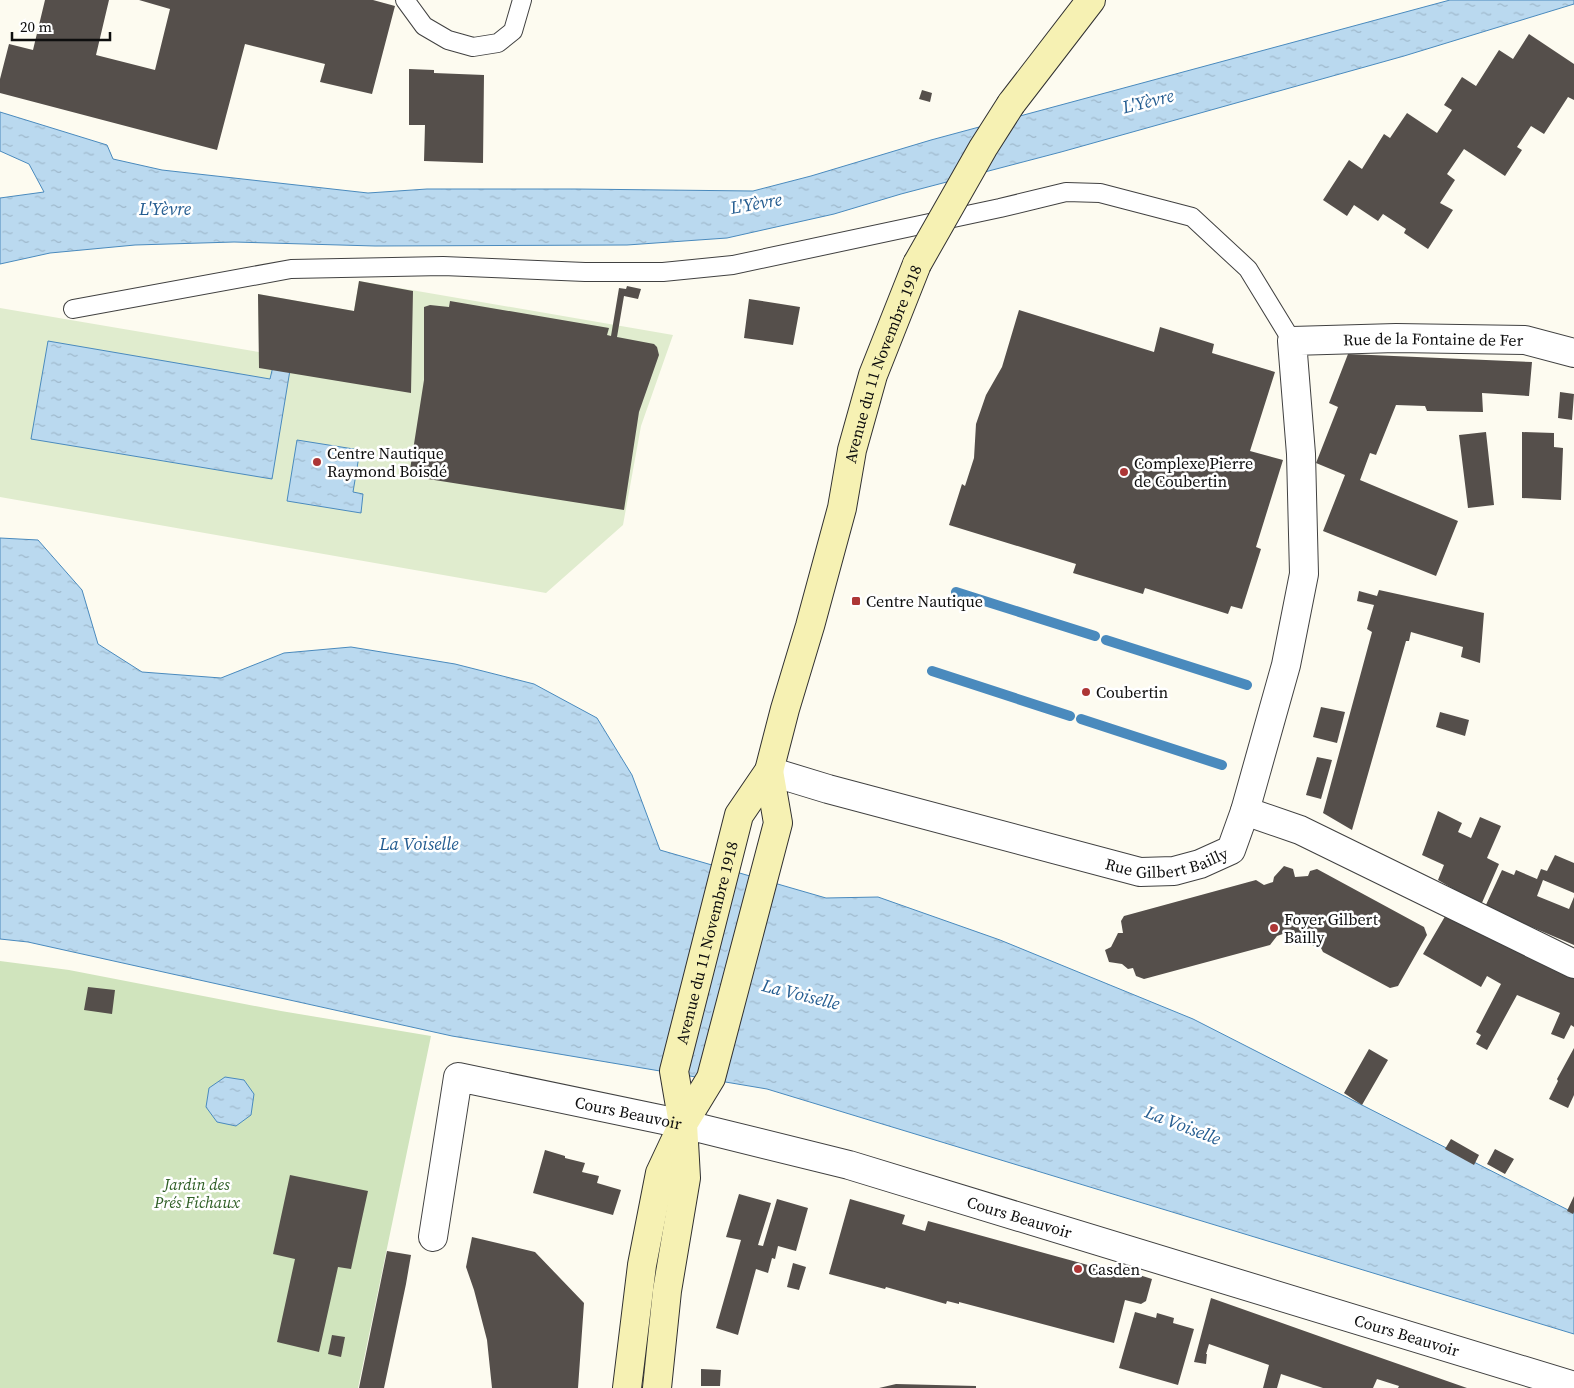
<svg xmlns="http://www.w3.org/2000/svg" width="1574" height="1388" viewBox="0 0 1574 1388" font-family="'Source Serif 4',serif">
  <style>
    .park { fill: #d0e4bd }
    .pitch { fill: #e0ecce }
    .water { fill: url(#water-ripples); stroke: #4a8abd }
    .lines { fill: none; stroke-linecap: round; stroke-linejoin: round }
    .stream { stroke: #4a8abd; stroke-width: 10 }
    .building { fill: #554f4b }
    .service-casing { stroke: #414141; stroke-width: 20 }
    .minor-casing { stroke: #414141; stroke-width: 30 }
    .secondary-casing { stroke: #303030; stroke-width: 30 }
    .service { stroke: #fff; stroke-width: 18 }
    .minor { stroke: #fff; stroke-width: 28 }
    .secondary { stroke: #f6f1b3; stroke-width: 28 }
    .secondary-bridge-casing { stroke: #303030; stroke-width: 30; stroke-linecap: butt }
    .secondary-bridge { stroke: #f6f1b3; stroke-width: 28 }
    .poi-dot { fill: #ad3636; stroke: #fff; stroke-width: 2 }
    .labels { text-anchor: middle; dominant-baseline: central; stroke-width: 5; stroke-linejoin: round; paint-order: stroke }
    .street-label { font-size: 16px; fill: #0e0e0e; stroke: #fff }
    .poi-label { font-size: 16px; fill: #0e0e0e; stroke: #fff; text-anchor: start }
    .park-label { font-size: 16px; font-style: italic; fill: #2e5e25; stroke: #fff }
    .water-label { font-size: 18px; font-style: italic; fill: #255d91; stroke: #fff }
  </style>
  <defs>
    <pattern id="water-ripples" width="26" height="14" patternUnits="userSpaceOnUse" patternTransform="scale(1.25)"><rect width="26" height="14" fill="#bad9ef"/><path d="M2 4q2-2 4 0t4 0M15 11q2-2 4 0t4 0" fill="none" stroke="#9fb9cc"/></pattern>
  </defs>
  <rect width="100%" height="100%" fill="#fdfbf0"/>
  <!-- park -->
  <path class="park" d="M0 961 69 970 281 1011 431 1036 358 1388H0Z"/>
  <!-- pitch -->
  <path class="pitch" d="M359 281 673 335 641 426 623 525 546 593 0 497V308L259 352 258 294 354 311Z"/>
  <!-- water -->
  <path class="water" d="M1450 0H1574V4L1404 56 1061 152 901 194 834 214 727 238 627 245 375 246 234 242 135 245 50 253 0 264V198L44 192 29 164 0 151V112L107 145 113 159 162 170 368 193 427 189H576L753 191 811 176 931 140Z
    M48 341 270 379 274 362 291 364 272 479 31 439Z
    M297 440 360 450 353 492 363 494 361 513 287 501Z
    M0 538 38 540 82 590 98 644 142 672 221 678 284 653 351 647 455 664 534 684 597 718 632 775 660 850 826 898 878 897 1000 940 1193 1019 1574 1213V1334L767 1089 452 1036 28 942 0 939Z
    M225 1077 244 1080 254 1094 251 1115 236 1126 217 1122 206 1107 209 1088Z"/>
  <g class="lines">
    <!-- stream -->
    <path class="stream" d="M956 592 1095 636
      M1106 640 1247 685
      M932 671 1070 716
      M1081 719 1222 765"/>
  </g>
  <!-- building -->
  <path class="building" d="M45 0H109L96 55 155 70 170 9 139 0H373L395 6 372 94 320 82 325 64 245 44 217 150 0 93V79L9 44 33 50Z
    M1529 34 1574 64V100L1568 97 1544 134 1531 126 1517 147 1522 150 1505 176 1464 149 1447 174 1455 180 1440 203 1453 210 1428 249 1404 233 1406 229 1383 214 1378 221 1354 205 1347 216 1323 200 1349 160 1362 169 1384 134 1390 138 1407 113 1437 133 1452 110 1444 105 1462 77 1476 86 1499 50 1513 59Z
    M409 69 434 70V73L484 75 483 163 424 161 425 125H409Z
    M922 90 932 93 930 102 919 99Z
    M359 281 413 291 411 393 259 368 258 294 354 311Z
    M627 286 641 289 638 299 624 296 617 337 654 344 657 347 659 355 639 412 624 510 409 476 424 380V307L430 305 449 307 450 301 609 328 607 335 611 336 619 288 626 289Z
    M749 299 800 307 793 345 744 338Z
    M1019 310 1154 352 1160 327 1214 344 1212 353 1275 372 1250 451 1283 460 1256 547 1261 549 1242 609 1231 606 1228 614 1145 588 1143 594 1073 573 1076 564 949 525 962 484 965 486 974 458 976 424 986 395 1002 367Z
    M1348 354 1532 362 1529 396 1482 393 1483 412 1427 411 1425 406 1396 405 1376 455 1370 453 1360 480 1458 521 1436 576 1323 531 1345 475 1316 463 1338 407 1329 403Z
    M1560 392 1574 394 1572 420 1558 418Z
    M1486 432 1494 505 1468 508 1459 435Z
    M1522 432 1554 433V447L1563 448 1561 500 1522 498Z
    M1379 590 1484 613 1480 663 1461 657 1463 647 1411 632 1409 641H1406L1352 830 1323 813 1372 632 1367 629 1374 605 1357 601 1359 591 1377 596Z
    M1321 707 1345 712 1337 743 1313 737Z
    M1440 712 1469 720 1465 736 1436 727Z
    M1317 757 1332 760 1321 799 1306 795Z
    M1438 811 1462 823 1458 832 1471 838 1480 817 1501 826 1487 858 1499 864 1481 905 1438 880 1444 865 1422 855Z
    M1555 855 1574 863V893L1543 880 1537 896 1569 909 1574 897V945L1485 907 1502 870 1514 875 1516 870 1537 879 1541 869 1547 871Z
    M1284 866 1293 869 1295 877 1308 876 1310 871 1317 869 1424 927 1427 935 1398 986 1390 988 1323 952 1320 946H1314L1297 938 1294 930 1277 936 1270 945 1144 979 1136 976 1133 968 1128 969 1122 964 1109 962 1105 950 1111 947 1118 933H1123L1121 921 1124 916 1256 880 1264 885 1273 882 1274 877Z
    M1447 913 1574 974V1027L1571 1025 1564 1039 1551 1034 1560 1013 1517 995 1487 1050 1476 1044 1481 1035 1476 1032 1501 984 1487 976 1481 987 1423 954Z
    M88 987 115 990 112 1014 84 1010Z
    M1574 1048V1095L1568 1108 1549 1099 1558 1081 1557 1079Z
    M1369 1049 1388 1060 1362 1105 1344 1093Z
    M1451 1139 1479 1155 1474 1165 1445 1149Z
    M1495 1149 1514 1159 1505 1174 1487 1164Z
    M545 1150 565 1156V1158L585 1163 582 1172 599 1176 597 1183 621 1190 613 1215 533 1193Z
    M290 1175 368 1191 351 1269 338 1267 319 1352 277 1342 295 1259 273 1254Z
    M739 1194 771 1203 758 1245 763 1246 777 1199 808 1208 796 1251 778 1246 775 1259 772 1258 768 1273 756 1269 738 1335 716 1328 741 1240 726 1237Z
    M1574 1196V1212L1573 1214 1567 1211Z
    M850 1199 905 1215 902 1224 915 1228 925 1231 928 1221 1117 1273 1132 1277 1133 1273 1152 1279 1146 1301 1141 1304 1125 1300 1114 1343 959 1302V1304L947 1301 946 1304 886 1287 885 1289 829 1274Z
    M472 1237 535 1252 584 1303 578 1388H492L487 1340 474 1290 466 1267Z
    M387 1251 411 1255 406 1284 384 1388H359Z
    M793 1263 806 1267 799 1290 787 1287Z
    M1211 1298 1344 1345 1467 1388H1398L1399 1386 1377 1379 1373 1388H1323L1281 1374 1277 1388H1263L1269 1365 1209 1344 1206 1354H1207L1206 1364 1194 1362Z
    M1135 1312 1156 1318 1157 1313 1174 1318 1173 1323 1194 1329 1178 1385 1119 1368Z
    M332 1335 345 1337 341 1357 328 1354Z
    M701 1369 721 1370 720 1386H701Z
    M896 1384 976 1386V1388H879Z"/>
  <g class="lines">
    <defs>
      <path id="service" d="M405 0 424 26 448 40 473 47 498 43 513 31 522 0
        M73 309 291 269 443 266 585 272H663L733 265 1000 208 1066 192 1100 193 1192 217 1248 269 1292 341"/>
      <g id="minor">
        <path id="s1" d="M769 771 828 789 1140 872 1174 871 1200 864 1231 850 1245 811 1286 665 1304 574 1301 454 1292 341 1396 338 1525 340 1574 353"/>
        <path d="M1245 811 1300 830 1574 964"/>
        <path id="s2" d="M433 1237 458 1077 683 1124 849 1165 1574 1386"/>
      </g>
      <g id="secondary">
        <path d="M1011 104 1091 0"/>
        <path id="s3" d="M627 1388 642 1265 660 1173 683 1124 674 1071 739 815 769 771 785 709 810 626 842 508 852 450 873 375 917 264"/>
        <path d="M657 1388 667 1291 686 1178 683 1124 711 1078 778 823 769 771"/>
      </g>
    </defs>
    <!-- service casing -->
    <use href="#service" class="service-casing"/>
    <!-- minor casing -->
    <use href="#minor" class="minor-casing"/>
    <!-- secondary casing -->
    <use href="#secondary" class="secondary-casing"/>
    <!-- service -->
    <use href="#service" class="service"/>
    <!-- minor -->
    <use href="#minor" class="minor"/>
    <!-- secondary -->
    <use href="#secondary" class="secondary"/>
    <defs>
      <path id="secondary-bridge" d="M917 264 983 148 1011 104"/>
    </defs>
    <!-- secondary-bridge casing -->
    <use href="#secondary-bridge" class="secondary-bridge-casing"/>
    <!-- secondary-bridge -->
    <use href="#secondary-bridge" class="secondary-bridge"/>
  </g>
  <!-- markers -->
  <g class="poi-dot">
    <circle cx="317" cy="462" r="5"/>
    <circle cx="1124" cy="472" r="5"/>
    <rect x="851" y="596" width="10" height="10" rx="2.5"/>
    <circle cx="1086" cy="692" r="5"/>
    <circle cx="1274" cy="928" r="5"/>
    <circle cx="1078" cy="1269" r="5"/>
  </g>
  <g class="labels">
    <!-- street labels -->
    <g class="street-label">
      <text stroke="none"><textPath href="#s1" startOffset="1140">Rue de la Fontaine de Fer</textPath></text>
      <text stroke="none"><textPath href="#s3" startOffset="1066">Avenue du 11 Novembre 1918</textPath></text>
      <text stroke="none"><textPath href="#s1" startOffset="412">Rue Gilbert Bailly</textPath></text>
      <text stroke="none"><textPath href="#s3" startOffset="458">Avenue du 11 Novembre 1918</textPath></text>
      <text stroke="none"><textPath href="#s2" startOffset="336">Cours Beauvoir</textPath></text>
      <text stroke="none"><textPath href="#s2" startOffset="741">Cours Beauvoir</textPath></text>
      <text stroke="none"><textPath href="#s2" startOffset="1146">Cours Beauvoir</textPath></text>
    </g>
    <!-- poi labels -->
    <g class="poi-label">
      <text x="327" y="453">Centre Nautique<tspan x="327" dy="18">Raymond Boisdé</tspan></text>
      <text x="1134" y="463">Complexe Pierre<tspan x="1134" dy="18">de Coubertin</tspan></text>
      <text x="866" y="601">Centre Nautique</text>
      <text x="1096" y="692">Coubertin</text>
      <text x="1284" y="919">Foyer Gilbert<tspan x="1284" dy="18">Bailly</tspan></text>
      <text x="1088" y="1269">Casden</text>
    </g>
    <!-- park labels -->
    <g class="park-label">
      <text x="197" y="1184">Jardin des<tspan x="197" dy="18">Prés Fichaux</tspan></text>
    </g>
    <!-- water labels -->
    <g class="water-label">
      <text transform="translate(1148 101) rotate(-14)">L'Yèvre</text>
      <text transform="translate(756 203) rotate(-10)">L'Yèvre</text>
      <text x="165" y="208">L'Yèvre</text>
      <text x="419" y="843">La Voiselle</text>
      <text transform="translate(801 994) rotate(14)">La Voiselle</text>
      <text transform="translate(1183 1125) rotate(21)">La Voiselle</text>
    </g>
  </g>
  <!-- scale -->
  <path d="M12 32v8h98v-8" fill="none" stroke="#0e0e0e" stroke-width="2.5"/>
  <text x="20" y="32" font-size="15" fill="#0e0e0e" stroke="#ffffff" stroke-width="4" paint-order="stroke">20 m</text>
</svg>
